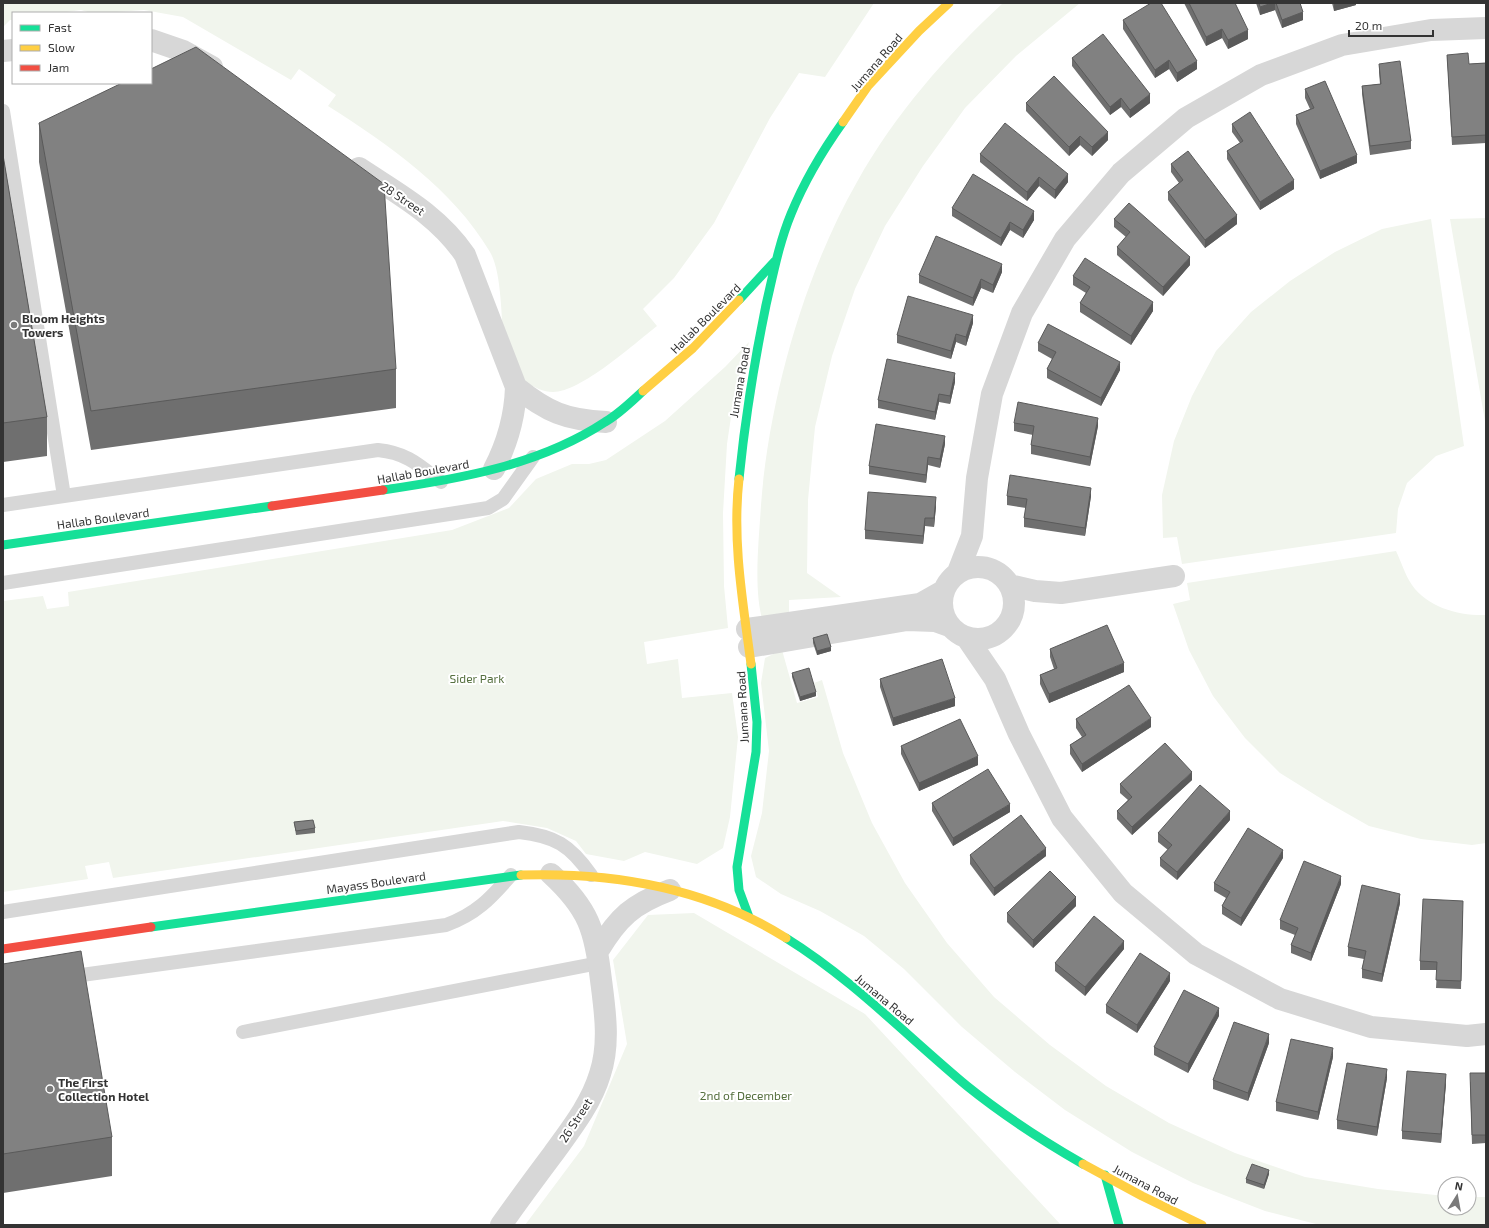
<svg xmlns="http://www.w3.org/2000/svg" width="1489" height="1228" viewBox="0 0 1489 1228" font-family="'Exo 2',sans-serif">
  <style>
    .green { fill: #f1f5ed }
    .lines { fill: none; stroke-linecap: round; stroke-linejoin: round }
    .lane { stroke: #d7d7d7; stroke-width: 14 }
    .street { stroke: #d7d7d7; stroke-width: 22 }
    .fast { stroke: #16e098; stroke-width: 9 }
    .slow { stroke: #ffcf43; stroke-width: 9 }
    .jam { stroke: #f24e42; stroke-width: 9 }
    .wall { fill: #6f6f6f }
    .shaded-wall { fill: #5a5a5a }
    .building { fill: #818181; stroke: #5a5a5a }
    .poi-dot { fill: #7a7a7a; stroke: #fff; stroke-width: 1.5 }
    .labels { text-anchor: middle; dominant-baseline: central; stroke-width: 4; stroke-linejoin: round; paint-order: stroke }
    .street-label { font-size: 12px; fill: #333; stroke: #fff }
    .poi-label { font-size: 12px; font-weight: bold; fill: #333; stroke: #fff; text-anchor: start }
    .park-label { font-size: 12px; fill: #56703f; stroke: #fff }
  </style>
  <rect width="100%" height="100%" fill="#fff"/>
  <!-- green -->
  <path class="green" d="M3 3H874L825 77 799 73 770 118 714 223 674 278 643 309 657 326C634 344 581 392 553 392 544 392 533 387 526 382 515 373 506 358 504 344 501 319 502 272 490 252 452 188 389 145 328 106L336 95 299 69 291 80 183 17 144 10 103 13H91L81 10 60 13H13V20H10L3 27Z
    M1003 3H1080L1016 56 965 108 923 166 885 226 855 289 832 356 815 427 808 500 807 573 841 597 789 600V620L763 622C753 590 759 540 761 505 769 399 804 275 857 182 895 114 946 56 1003 3Z
    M1486 218V427L1450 219Z
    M1431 219 1464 446 1436 456 1407 483 1398 509 1396 533 1182 564 1177 537 1163 538 1162 495 1174 441 1192 396 1216 351 1251 312 1290 281 1335 252 1382 229Z
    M749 342 735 390 727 444 723 513 724 586 728 628 644 642 647 664 678 659 682 698 732 693 738 737 730 817 723 848 697 864 645 852 624 861 586 854 576 841 547 828 503 821 113 878 109 862 85 866 88 879 3 892V601L43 596 47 609 69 606 68 592 452 530 509 508 536 479 572 464H589L606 460 665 421 725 367Z
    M1396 551C1401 561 1405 575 1412 585 1428 608 1460 616 1486 615V843L1472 845 1421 839 1369 826 1325 801 1280 773 1245 738 1213 696 1189 650 1173 604 1190 600 1187 583Z
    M782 650 797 703 818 697 814 683 822 680 843 753 872 823 905 883 947 943 994 997 1050 1045 1106 1086 1169 1123 1235 1153 1305 1177 1378 1189 1445 1196V1208H1469V1197H1486V1225H1320L1265 1211 1193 1183 1132 1152 1065 1110 1015 1072 962 1027 904 969 864 936 820 911 781 894 756 877 751 856 762 813 769 751 761 683 765 658Z
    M694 913 865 1014 1061 1225H525L584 1146 627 1044 613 960 648 915Z"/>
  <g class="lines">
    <!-- lane -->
    <path class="lane" d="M3 111 64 496
      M3 505 378 450C407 453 419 465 441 482
      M3 583 488 508 503 499 533 457
      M3 912 519 832C555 836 570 845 591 875
      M67 977 446 925C476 914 490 899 511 875
      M243 1032 599 963"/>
    <!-- street -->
    <path class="street" d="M151 40 183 51 212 67
      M3 51 13 50
      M359 168C398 194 438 215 465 255L516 387C515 417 508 442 494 469
      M516 387C547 412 566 420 606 422
      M942 603a36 36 0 1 1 72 0a36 36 0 1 1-72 0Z
      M958 572 972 536 977 478 992 394 1022 313 1065 239 1121 173 1186 118 1261 75 1342 45 1431 30 1486 28
      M1009 585 1035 591 1061 593 1174 576
      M747 629 920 604 943 591
      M967 638 995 679 1019 734 1062 818 1123 893 1196 954 1280 999 1371 1027 1467 1036 1486 1034
      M749 647 907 620 935 621 949 626
      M598 951C618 917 633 904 670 890
      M501 1225C518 1201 535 1178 553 1154 571 1129 591 1104 600 1074 610 1044 605 1011 601 980 595 930 589 909 551 874"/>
    <!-- fast -->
    <path class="fast" d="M739 300 775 261
      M739 479C745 420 754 363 766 305 773 275 779 243 791 214 804 182 823 150 843 122
      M383 490C459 479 540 465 605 422 619 414 631 402 643 391
      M3 545 272 506
      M749 917 739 890 737 867 756 752 757 722 751 664
      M151 927 521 875
      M786 938C852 979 907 1036 967 1086 1003 1115 1043 1141 1083 1164
      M1105 1175 1119 1225"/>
    <!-- slow -->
    <path class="slow" d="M843 122 868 86 919 31 949 3
      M643 391 693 348 739 300
      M739 479C732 541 743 603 751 664
      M521 875C614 872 707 888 786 938
      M1083 1164 1142 1196 1202 1225"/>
    <!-- jam -->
    <path class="jam" d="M272 506 383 490
      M3 949 151 927"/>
  </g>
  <!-- wall -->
  <path class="wall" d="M1184 3H1235L1248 39 1228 49 1222 38 1206 46Z
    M1256 3H1300L1303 20 1282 28 1275 10 1260 15Z
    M1332 3H1356V5L1334 11Z
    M1123 20 1197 69 1177 82 1169 69 1155 78 1123 29Z
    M1447 55 1469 64 1486 63V143L1452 145Z
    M1072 58 1150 103 1130 118 1121 107 1110 115 1072 66Z
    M1379 64 1411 141V149L1370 155 1362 94V86L1380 84 1379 72Z
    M1305 89 1357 163 1320 179 1296 124V115L1310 109 1305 98Z
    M1026 103 1108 140 1092 156 1080 145 1069 156 1026 111Z
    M39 123 396 369V408L91 450 39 162Z
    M1232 124 1294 189 1260 210 1227 159V151L1240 143 1232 132Z
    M980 154 1068 182 1055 199 1039 186 1027 201 980 162Z
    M3 155 47 417V456L3 462Z
    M1171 164 1237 224 1205 248 1168 200V192L1179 183 1171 172Z
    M952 208 1034 220 1023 238 1010 230 1001 246 952 216Z
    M1114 219 1190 265 1163 296 1117 255V247L1126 237 1114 227Z
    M1002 272 993 293 981 288 973 306 919 283V275Z
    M1073 276 1153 311 1131 345 1080 312V303L1086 293 1073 285Z
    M973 323 966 346 956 342 951 359 897 343V335Z
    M1038 343 1120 370 1101 406 1047 378V369L1052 359 1038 351Z
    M955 382 950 404 939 402 935 420 878 408V400Z
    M1014 423 1098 426 1090 466 1031 454V445L1033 435 1014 431Z
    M945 444 940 468 928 465 926 483 869 474V466Z
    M1007 496H1091L1085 536 1024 527V518L1026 508 1007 505Z
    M936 506 934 527 925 526 923 544 865 539V530Z
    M813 638 831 651 817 655 813 643Z
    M1050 649 1124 672 1049 703 1040 684V675L1054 669 1050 657Z
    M792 673 816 696 800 701 792 677Z
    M880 679 955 706 893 726 880 687Z
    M1076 719 1151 727 1082 772 1070 754V745L1082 737 1076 728Z
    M901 746 978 765 919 791 901 754Z
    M1192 780 1132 835 1117 819V811L1128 800 1120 793V784Z
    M932 803 1010 812 953 846 932 811Z
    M1230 820 1177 880 1160 866V858L1168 850 1158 842V833Z
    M294 822 315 828V833L296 835Z
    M970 855 1046 856 994 896 970 864Z
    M1283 858 1241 926 1222 914V906L1226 898 1214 891V883Z
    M1341 884 1311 961 1291 953V945L1295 935 1280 929V920Z
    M1400 903 1382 982 1362 978V969L1364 959 1348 956V947Z
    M1076 906 1033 948 1007 922V913Z
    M1463 910 1461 989 1436 988 1437 970H1420V961Z
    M1124 949 1085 996 1055 971V963Z
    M3 964 112 1137V1176L3 1193Z
    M1170 981 1137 1033 1106 1013V1005Z
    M1219 1016 1188 1073 1154 1055V1047Z
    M1269 1043 1248 1101 1213 1089V1080Z
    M1333 1057 1318 1120 1276 1111V1102Z
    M1486 1073V1143L1472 1144 1470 1082Z
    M1387 1078 1377 1136 1337 1129V1120Z
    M1446 1083 1441 1143 1402 1139V1131Z
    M1269 1174 1264 1189 1246 1183V1179Z"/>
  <!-- shaded-wall -->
  <path class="shaded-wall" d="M1272 3H1275V10L1260 15V7Z
    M1334 3H1356V5L1334 11Z
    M1303 12V20L1282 28V20Z
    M1222 29V38L1206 46V37Z
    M1248 30V39L1228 49V40Z
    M1169 60V69L1155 78V70Z
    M1197 61V69L1177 82V73Z
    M1150 94V103L1130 118V110Z
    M1121 98V107L1110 115V107Z
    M1108 132V140L1092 156V147Z
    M1080 136V145L1069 156V147Z
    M1357 155V163L1320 179V171Z
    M1068 174V182L1055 199V190Z
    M1039 177V186L1027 201V192Z
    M1294 180V189L1260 210V202Z
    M1034 211V220L1023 238V230Z
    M1237 215V224L1205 248V240Z
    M1010 222V230L1001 246V238Z
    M1190 257V265L1163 296V287Z
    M1002 264V272L993 293V285Z
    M981 279V288L973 306V298Z
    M1153 302V311L1131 345V336Z
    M973 315V323L966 346V337Z
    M956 334V342L951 359V351Z
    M1120 362V370L1101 406V398Z
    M955 373V382L950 404V396Z
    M939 394V402L935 420V412Z
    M1098 418V426L1090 466V457Z
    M945 436V444L940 468V459Z
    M928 457V465L926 483V475Z
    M1091 488V496L1085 536V528Z
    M936 497V506L934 527V518Z
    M925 518V526L923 544V536Z
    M831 647V651L817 655V651Z
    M1124 663V672L1049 703V694Z
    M816 692V696L800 701V697Z
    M955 698V706L893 726V718Z
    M1151 718V727L1082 772V764Z
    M978 756V765L919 791V783Z
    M1192 772V780L1132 835V827Z
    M1010 804V812L953 846V838Z
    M1230 811V820L1177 880V872Z
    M1046 848V856L994 896V888Z
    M1283 850V858L1241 926V918Z
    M1341 876V884L1311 961V953Z
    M1400 894V903L1382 982V974Z
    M1076 897V906L1033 948V940Z
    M1124 941V949L1085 996V987Z
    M1170 973V981L1137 1033V1025Z
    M1219 1008V1016L1188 1073V1064Z
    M1269 1034V1043L1248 1101V1093Z
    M1333 1048V1057L1318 1120V1112Z
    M1387 1069V1078L1377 1136V1127Z
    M1446 1074V1083L1441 1143V1134Z
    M1269 1170V1174L1264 1189V1185Z"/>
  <!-- building -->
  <path class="building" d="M1151 3H1161L1197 61 1177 73 1169 60 1155 70 1123 20Z
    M1189 3H1235L1248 30 1228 40 1222 29 1206 37Z
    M1259 3H1272L1260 7Z
    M1276 3H1300L1303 12 1282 20Z
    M1103 34 1150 94 1130 110 1121 98 1110 107 1072 58Z
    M196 47 384 184 396 369 91 411 39 123 122 83H151V69Z
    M1468 53 1469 64 1486 63V135L1452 137 1447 55Z
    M1400 61 1411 141 1370 146 1362 86 1381 84 1379 64Z
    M1054 76 1108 132 1092 147 1080 136 1069 147 1026 103Z
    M1325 81 1357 155 1320 171 1296 115 1314 108 1305 89Z
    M1250 112 1294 180 1260 202 1227 151 1243 141 1232 124Z
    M1005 123 1068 174 1055 190 1039 177 1027 192 980 154Z
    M1188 151 1237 215 1205 240 1168 192 1183 180 1171 164Z
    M3 155 47 417 3 423Z
    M973 174 1034 211 1023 230 1010 222 1001 238 952 208Z
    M1129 203 1190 257 1163 287 1117 247 1130 232 1114 219Z
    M936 236 1002 264 993 285 981 279 973 298 919 275Z
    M1085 258 1153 302 1131 336 1080 303 1090 287 1073 276Z
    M908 296 973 315 966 337 956 334 951 351 897 335Z
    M1048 324 1120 362 1101 398 1047 369 1056 352 1038 343Z
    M887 359 955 373 950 396 939 394 935 412 878 400Z
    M1018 402 1098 418 1090 457 1031 445 1034 426 1014 423Z
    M876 424 945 436 940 459 928 457 926 475 869 466Z
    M1010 475 1091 488 1085 528 1024 518 1027 499 1007 496Z
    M868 492 936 497 934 518H925L923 536 865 530Z
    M1107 625 1124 663 1049 694 1040 675 1057 668 1050 649Z
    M827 634 831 647 817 651 813 638Z
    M942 659 955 698 893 718 880 679Z
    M809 668 816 692 800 697 792 673Z
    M1129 685 1151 718 1082 764 1070 745 1086 735 1076 719Z
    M960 719 978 756 919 783 901 746Z
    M1165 743 1192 772 1132 827 1117 811 1132 797 1120 784Z
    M988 769 1010 804 953 838 932 803Z
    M1200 785 1230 811 1177 872 1160 858 1172 845 1158 833Z
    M1021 815 1046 848 994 888 970 855Z
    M313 820 315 828 296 831 294 822Z
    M1248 828 1283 850 1241 918 1222 906 1230 892 1214 883Z
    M1304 861 1341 876 1311 953 1291 945 1298 928 1280 920Z
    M1050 871 1076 897 1033 940 1007 913Z
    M1362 885 1400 894 1382 974 1362 969 1366 951 1348 947Z
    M1423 899 1463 901 1461 981 1436 980 1437 962 1420 961Z
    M1094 916 1124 941 1085 987 1055 963Z
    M81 951 112 1137 3 1154V964Z
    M1140 953 1170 973 1137 1025 1106 1005Z
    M1184 990 1219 1008 1188 1064 1154 1047Z
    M1234 1022 1269 1034 1248 1093 1213 1080Z
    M1291 1039 1333 1048 1318 1112 1276 1102Z
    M1347 1063 1387 1069 1377 1127 1337 1120Z
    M1407 1071 1446 1074 1441 1134 1402 1131Z
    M1470 1073H1486V1135H1472Z
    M1252 1164 1269 1170 1264 1185 1246 1179Z"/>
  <!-- markers -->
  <g class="poi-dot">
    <circle cx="14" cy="325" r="4"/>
    <circle cx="50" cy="1089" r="4"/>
  </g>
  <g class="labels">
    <!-- street labels -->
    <g class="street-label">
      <text transform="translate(876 62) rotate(-49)">Jumana Road</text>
      <text transform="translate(403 198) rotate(34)">28 Street</text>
      <text transform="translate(705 318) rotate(-45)">Hallab Boulevard</text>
      <text transform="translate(739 382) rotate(-80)">Jumana Road</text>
      <text transform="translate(423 471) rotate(-10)">Hallab Boulevard</text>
      <text transform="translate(103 518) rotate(-8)">Hallab Boulevard</text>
      <text transform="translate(742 707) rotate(-93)">Jumana Road</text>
      <text transform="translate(376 882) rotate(-8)">Mayass Boulevard</text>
      <text transform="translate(885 999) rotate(40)">Jumana Road</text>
      <text transform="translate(575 1120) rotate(-57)">26 Street</text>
      <text transform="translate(1146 1184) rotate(28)">Jumana Road</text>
    </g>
    <!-- poi labels -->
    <g class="poi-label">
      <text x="22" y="318">Bloom Heights<tspan x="22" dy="14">Towers</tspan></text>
      <text x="58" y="1082">The First<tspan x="58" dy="14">Collection Hotel</tspan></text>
    </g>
    <!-- park labels -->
    <g class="park-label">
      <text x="477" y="678">Sider Park</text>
      <text x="746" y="1095">2nd of December</text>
    </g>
  </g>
  <!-- border -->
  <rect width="1489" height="1228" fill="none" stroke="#333333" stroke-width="8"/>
  <!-- legend -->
  <rect x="12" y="12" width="140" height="72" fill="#ffffff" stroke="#adadad"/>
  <rect x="20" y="25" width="20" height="6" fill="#16e098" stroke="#adadad"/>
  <text x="48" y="32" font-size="12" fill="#333333">Fast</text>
  <rect x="20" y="45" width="20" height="6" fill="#ffcf43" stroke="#adadad"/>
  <text x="48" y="52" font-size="12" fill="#333333">Slow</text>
  <rect x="20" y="65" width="20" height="6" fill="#f24e42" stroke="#adadad"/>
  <text x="48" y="72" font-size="12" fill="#333333">Jam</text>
  <!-- north arrow -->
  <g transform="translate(1457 1196) rotate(11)"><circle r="19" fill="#ffffff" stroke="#adadad"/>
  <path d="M0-3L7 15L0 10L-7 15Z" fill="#7a7a7a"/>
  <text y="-6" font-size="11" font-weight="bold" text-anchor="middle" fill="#333333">N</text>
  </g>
  <!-- scale -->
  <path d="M1349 30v6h84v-6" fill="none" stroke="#333333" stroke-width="2"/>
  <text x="1355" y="30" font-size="12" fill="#333333" stroke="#ffffff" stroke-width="3" paint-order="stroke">20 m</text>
</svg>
